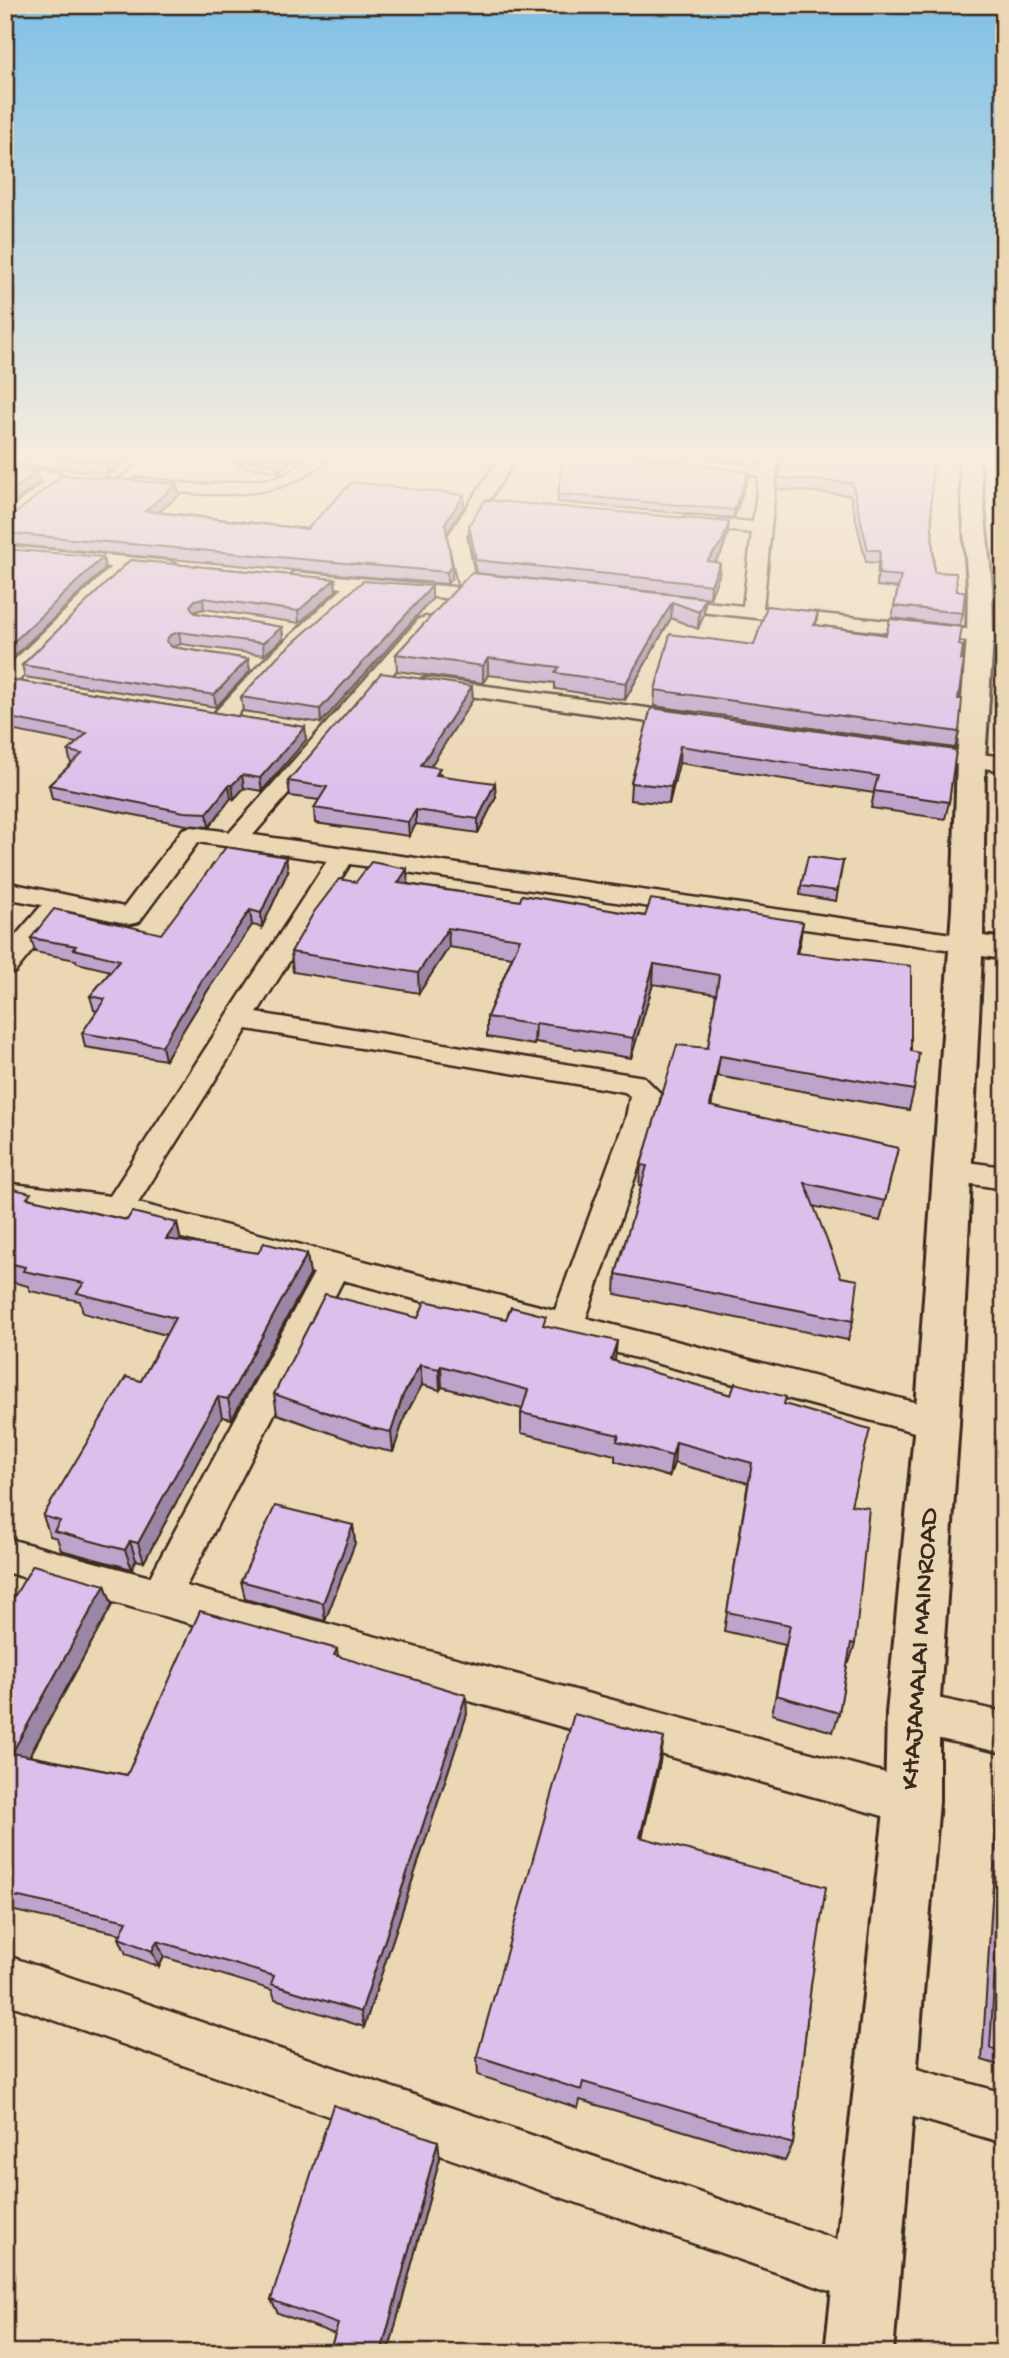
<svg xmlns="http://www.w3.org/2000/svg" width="1009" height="2358" viewBox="0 0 1009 2358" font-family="'Gochi Hand',sans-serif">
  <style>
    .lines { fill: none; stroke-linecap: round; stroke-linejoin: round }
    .lane-casing { stroke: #3b2a1e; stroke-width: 5 }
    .street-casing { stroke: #3b2a1e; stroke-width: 5 }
    .secondary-casing { stroke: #3b2a1e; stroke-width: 6 }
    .lane { fill: #ecd7b5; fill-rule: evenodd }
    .street { fill: #ecd7b5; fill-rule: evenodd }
    .secondary { fill: #ecd7b5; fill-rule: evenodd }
    .wall { fill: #bea4cb; stroke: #3b2a1e; stroke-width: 2 }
    .shaded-wall { fill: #9b86a5; stroke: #3b2a1e; stroke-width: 2 }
    .building { fill: #ddbfec; stroke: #3b2a1e; stroke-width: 2 }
    .labels { text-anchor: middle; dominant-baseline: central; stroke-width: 5; stroke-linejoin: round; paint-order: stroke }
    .near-street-label { font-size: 28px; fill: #3b2a1e; stroke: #ecd7b5 }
  </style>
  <rect width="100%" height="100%" fill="#ecd7b5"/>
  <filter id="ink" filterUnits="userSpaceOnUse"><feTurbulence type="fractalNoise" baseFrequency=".0143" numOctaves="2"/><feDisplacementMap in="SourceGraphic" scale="14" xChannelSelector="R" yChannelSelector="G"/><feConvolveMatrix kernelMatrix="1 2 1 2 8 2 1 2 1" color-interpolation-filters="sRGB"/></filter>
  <g filter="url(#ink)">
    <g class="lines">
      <defs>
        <path id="lane" d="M134 457H144L112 482H106V478Z"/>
        <path id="street" d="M308 457H327C286 507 195 494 137 488L128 483 137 478 202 485 271 479 285 475Z
          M500 457H517L466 536 475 580 472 584H458L448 536Z
          M621 457H681L760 466 762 457H778L763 608 1004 633V645L654 607 651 603 654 599 661 597 743 606 752 533 687 526 678 521 687 516 753 522 759 476 629 462Z
          M5 466 59 473 68 478 11 528 5 529V514L45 481 5 476Z
          M5 546 170 561 180 567 170 573 131 569 13 686 5 687V669L111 567 5 558Z
          M295 572 454 587 464 593 454 599 364 590 277 669 231 722H215L212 717 215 712 263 661 343 588 288 582 285 578Z
          M426 617 433 619 436 623 433 627 253 835 966 936 975 938 979 944 975 950 966 952 350 864 257 1013 644 1077 660 1093 656 1117 586 1318 937 1408 950 1412 955 1423 950 1434 937 1438 343 1280 186 1586 912 1780 928 1787 934 1802 928 1817 912 1824 5 1572V1538L150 1577 314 1273 118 1221 5 1205V1183L110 1196 327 861 198 842 139 922 130 924 65 910 15 972 5 974V948L42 905 5 898V882L124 907 183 829 192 827 230 832 419 619ZM247 1029 625 1092 630 1096 626 1117 555 1310 138 1203Z
          M429 678 690 714 698 716 701 721 698 726 690 728 421 689 418 684 421 679Z
          M942 749 1004 757V771L934 761 931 756 934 751Z
          M952 1160 1004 1167V1189L941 1179 936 1171 941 1163Z
          M913 1693 1004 1712V1753L913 1733 898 1727 892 1713 898 1699Z
          M5 1955 864 2249 883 2257 891 2276 883 2295 864 2303 5 2003Z
          M884 2060 1004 2093V2143L866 2103 859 2085 866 2067Z"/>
        <path id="secondary" d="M959 457H979L992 587 993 637 985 760 983 936 1004 939V959L982 956 959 1423 939 1713V1802L893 2353H825L885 1802 887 1713 915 1423 952 909 957 760 967 637 968 587Z"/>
      </defs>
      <!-- lane casing -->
      <use href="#lane" class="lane-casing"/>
      <!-- street casing -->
      <use href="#street" class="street-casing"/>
      <!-- secondary casing -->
      <use href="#secondary" class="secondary-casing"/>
      <!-- lane -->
      <use href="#lane" class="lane"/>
      <!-- street -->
      <use href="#street" class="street"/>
      <!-- secondary -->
      <use href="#secondary" class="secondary"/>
    </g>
    <!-- wall -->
    <path class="wall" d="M5 457H131L108 473 5 464Z
      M296 457 279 472 237 466 236 459Z
      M780 457H918L931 505 934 572 957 591 963 613 960 626 892 618 898 588 877 586 878 563 866 562 850 495 777 489Z
      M747 480 734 518 558 502V494Z
      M179 495 159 512 307 529 464 507 447 533 452 578 447 584 5 544V519Z
      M469 525 728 533 721 554 714 562 720 563 719 575 710 598 476 573 469 537Z
      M130 560 335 579 336 591 299 623 204 609 196 611 195 613 282 627 283 639 264 655 181 644 172 647 248 659 250 671 216 707 25 677 22 665Z
      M471 573 705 598 704 614 698 629 671 618 625 700 555 689V683L488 675 483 683 397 671 396 654Z
      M432 599 321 723 243 711 241 697Z
      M818 612 816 625 959 645 961 660 958 699 959 732 955 748 654 706 655 690 754 645Z
      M5 679 305 727 306 740 262 791 244 788 234 799 231 798 209 827 186 825 52 799 49 785 71 764 68 751 77 743 5 729Z
      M473 699 430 767 441 775 496 797 478 833 416 824 409 836 315 823 314 808 319 800 290 796 288 781Z
      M651 708 956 750 949 802 945 819 871 808 874 793 679 763 669 804 630 800 631 783Z
      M843 861 836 901 800 895 801 886Z
      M288 871 262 927 252 925 208 990 165 1060 85 1047 82 1033 97 1011 94 1010 90 996 111 971 77 963 76 960 35 952 31 938 161 934Z
      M356 882 408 884 520 901 645 916 803 922 797 953 911 1051 914 1090 909 1110 717 1076 711 1107 898 1148 880 1221 813 1206 853 1321 848 1340 615 1294 616 1274 642 1185H639L641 1165 708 1048 716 994 653 984 631 1058 535 1042 534 1045 487 1037V1017L512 957 449 947 419 993 293 972 291 952Z
      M5 1187 33 1200 127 1220 177 1223 181 1242 258 1253 307 1254 310 1275 232 1419 222 1417 144 1562 136 1560 132 1569 61 1550 57 1538 50 1536 43 1516 141 1381 166 1335 83 1313 80 1301 30 1291 28 1286 5 1280Z
      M418 1318 506 1319 546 1326 615 1362 731 1395 784 1404 851 1505 855 1644 849 1663H847L839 1713 833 1732 772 1714 785 1645 724 1631 748 1483 674 1463 669 1477 615 1461V1455L521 1433V1413L522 1409 442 1387 440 1390 422 1385 405 1416 393 1452 373 1448 277 1414 274 1394Z
      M353 1525 355 1543 325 1621 245 1599 241 1581Z
      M105 1585 112 1605 30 1756 127 1775 337 1649 338 1656 467 1714 364 2027 275 1999 272 1990 164 1957 159 1967 126 1954 119 1938 121 1934 5 1909V1612Z
      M1004 1749V2067L982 2060 1001 1755Z
      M660 1762 642 1837 811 1985 793 2144 785 2161 580 2100 578 2108 478 2075 477 2056Z
      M440 2158 388 2353H329L335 2334 278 2313 271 2300Z"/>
    <!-- shaded-wall -->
    <path class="shaded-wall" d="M113 457H131L108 473 106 462Z
      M286 457H296L279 472 278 464Z
      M36 472 39 483 5 510V497Z
      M748 472 747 480 734 518V510Z
      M177 484 179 495 147 522 145 511Z
      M464 495V507L446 535 445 523Z
      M729 522 728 533 721 554 705 574 707 561Z
      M103 557 105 569 5 665V650Z
      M720 563 719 575 710 598 711 585Z
      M452 566V578L447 584V572Z
      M335 579 336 591 299 623 298 611Z
      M432 586V599L321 723 320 709Z
      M203 598 204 609 196 611 191 618 190 606 195 600Z
      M705 598 704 614 698 629 699 612Z
      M672 602 671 618 625 700 626 683Z
      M282 627 283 639 264 655 263 643Z
      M179 632 181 644 172 647 166 641 170 635Z
      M488 658V675L483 683V666Z
      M248 659 250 671 216 707 214 695Z
      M472 686 473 699 422 780 421 765Z
      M305 727 306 740 262 791 260 778Z
      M680 746 679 763 669 804 671 787Z
      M242 775 244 788 234 799 232 785Z
      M495 783 496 797 478 833V819Z
      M229 785 231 798 209 827 207 813Z
      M416 810V824L409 836 408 822Z
      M286 857 288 871 262 927 261 913Z
      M407 869 408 888 398 883Z
      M250 910 252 925 208 990 165 1060 162 1046 205 975Z
      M803 922 800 942 792 972 796 953Z
      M448 928 449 947 419 993 418 973Z
      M654 964 653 984 631 1058 633 1038Z
      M536 1023 535 1042 534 1045 535 1025Z
      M720 1056 717 1076 707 1126 710 1106Z
      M5 1112 10 1129 5 1136Z
      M177 1223 181 1243 166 1239Z
      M307 1254 310 1275 232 1419 228 1399Z
      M617 1341 615 1361 611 1360Z
      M420 1365 422 1385 405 1416 393 1452 391 1432 403 1395Z
      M441 1366 442 1387 440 1390 439 1369Z
      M218 1397 222 1417 144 1562 138 1543Z
      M676 1442 674 1463 669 1477 672 1456Z
      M353 1525 355 1543 325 1621 323 1603Z
      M130 1541 136 1560 132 1569 125 1550Z
      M105 1585 112 1605 21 1771 12 1753Z
      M466 1695 467 1714 364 2027 361 2012Z
      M664 1738 660 1762 637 1859 640 1837Z
      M157 1941 164 1957 159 1967 152 1951Z
      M438 2141 440 2158 388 2353H381Z"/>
    <!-- building -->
    <path class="building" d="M54 457H113L106 462Z
      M238 457H286L278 464 236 459Z
      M563 457H644L748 472 734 510 558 494Z
      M780 457H918L933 459 931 505 934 572 956 573 957 591H965L963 613 894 606 901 576 879 574 880 550H868L852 483 779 478Z
      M5 468 36 472 5 497Z
      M62 475 177 484 145 511 307 529 352 482 464 495 445 523 452 566 447 572 5 533V519L10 518Z
      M485 500 729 522 722 542 707 561 720 563 711 585 476 560 469 525Z
      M5 549 103 557 5 650Z
      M130 560 335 579 298 611 203 598 195 600 190 606 195 613 282 627 263 643 179 632 170 635 166 641 172 647 248 659 214 695 22 665Z
      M471 573 705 598 699 612 672 602 626 683 555 673 559 667 488 658 483 666 396 654Z
      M363 581 432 586 320 709 241 697 277 657Z
      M767 606 818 612 814 625 886 635 890 619 962 627 959 645 963 646 961 660H964L958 699H962L959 732 655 690 670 634 754 645Z
      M381 673 472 686 421 765 440 768 436 775 495 783 478 819 416 810 408 822 314 808 327 787 288 781Z
      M5 679 305 727 260 778 242 775 232 785H229L207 813 184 812 49 785 82 754 68 751 87 733 5 717V688L8 686 5 685Z
      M651 708 956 750 949 802 874 791 878 776 680 746 671 787 631 783Z
      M226 847 286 857 261 913 250 910 205 975 162 1046 82 1033 105 999 90 996 120 960 73 949 76 946 31 938 54 909 161 934Z
      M808 856 843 861 837 891 801 886Z
      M371 862 407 869 398 883 520 901 522 895 645 916 651 899 803 922 796 953 911 966V1051L919 1053 914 1090 720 1056 710 1106 898 1148 885 1201 805 1183 841 1277 858 1280 853 1321 616 1274 647 1166 641 1165 677 1045 708 1048 719 975 654 964 633 1038 536 1023 535 1025 487 1017 520 939 448 928 418 973 291 952 314 912 339 879 356 882Z
      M5 1187 31 1193 27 1198 127 1220 132 1212 177 1223 166 1239 258 1253 264 1243 307 1254 228 1399 218 1397 138 1543 130 1541 125 1550 54 1531 60 1521 43 1516 126 1377 141 1381 175 1318 77 1293 84 1283 23 1271 25 1267 5 1262Z
      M325 1294 418 1318 425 1301 506 1319 511 1307 546 1316 543 1325 617 1341 611 1360 731 1395 735 1383 786 1397 784 1404 870 1429 851 1505 869 1508 855 1644 851 1643 839 1713 776 1695 790 1625 727 1612 752 1463 676 1442 672 1456 617 1441 619 1435 521 1413 528 1390 441 1366 439 1369 420 1365 403 1395 391 1432 371 1428 274 1394Z
      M275 1506 353 1525 323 1603 241 1581Z
      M33 1565 105 1585 12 1753 127 1775 200 1611 337 1649 334 1655 466 1695 361 2012 271 1984 274 1976 157 1941 152 1951 119 1938 127 1921 5 1894V1612Z
      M574 1714 664 1738 640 1837 826 1887 811 1985 793 2144 583 2082 581 2090 477 2056Z
      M1004 1823V2052L990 2048Z
      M333 2105 438 2141 381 2353H329L338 2324 271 2300Z"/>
  </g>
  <!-- sky -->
  <linearGradient id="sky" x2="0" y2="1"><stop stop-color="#80c1e6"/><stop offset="0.58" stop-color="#f6edde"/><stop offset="1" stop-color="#f6edde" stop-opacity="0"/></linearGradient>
  <rect width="1009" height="788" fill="url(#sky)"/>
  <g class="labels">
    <!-- near-street labels -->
    <g class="near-street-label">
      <text transform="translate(921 1649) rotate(-86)">KHAJAMALAI MAINROAD</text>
    </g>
  </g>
  <!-- margin -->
  <rect width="1009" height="2358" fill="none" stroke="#ecd7b5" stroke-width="28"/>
  <rect x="14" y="14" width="981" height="2330" fill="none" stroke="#3b2a1e" stroke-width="2.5" filter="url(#ink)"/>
</svg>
